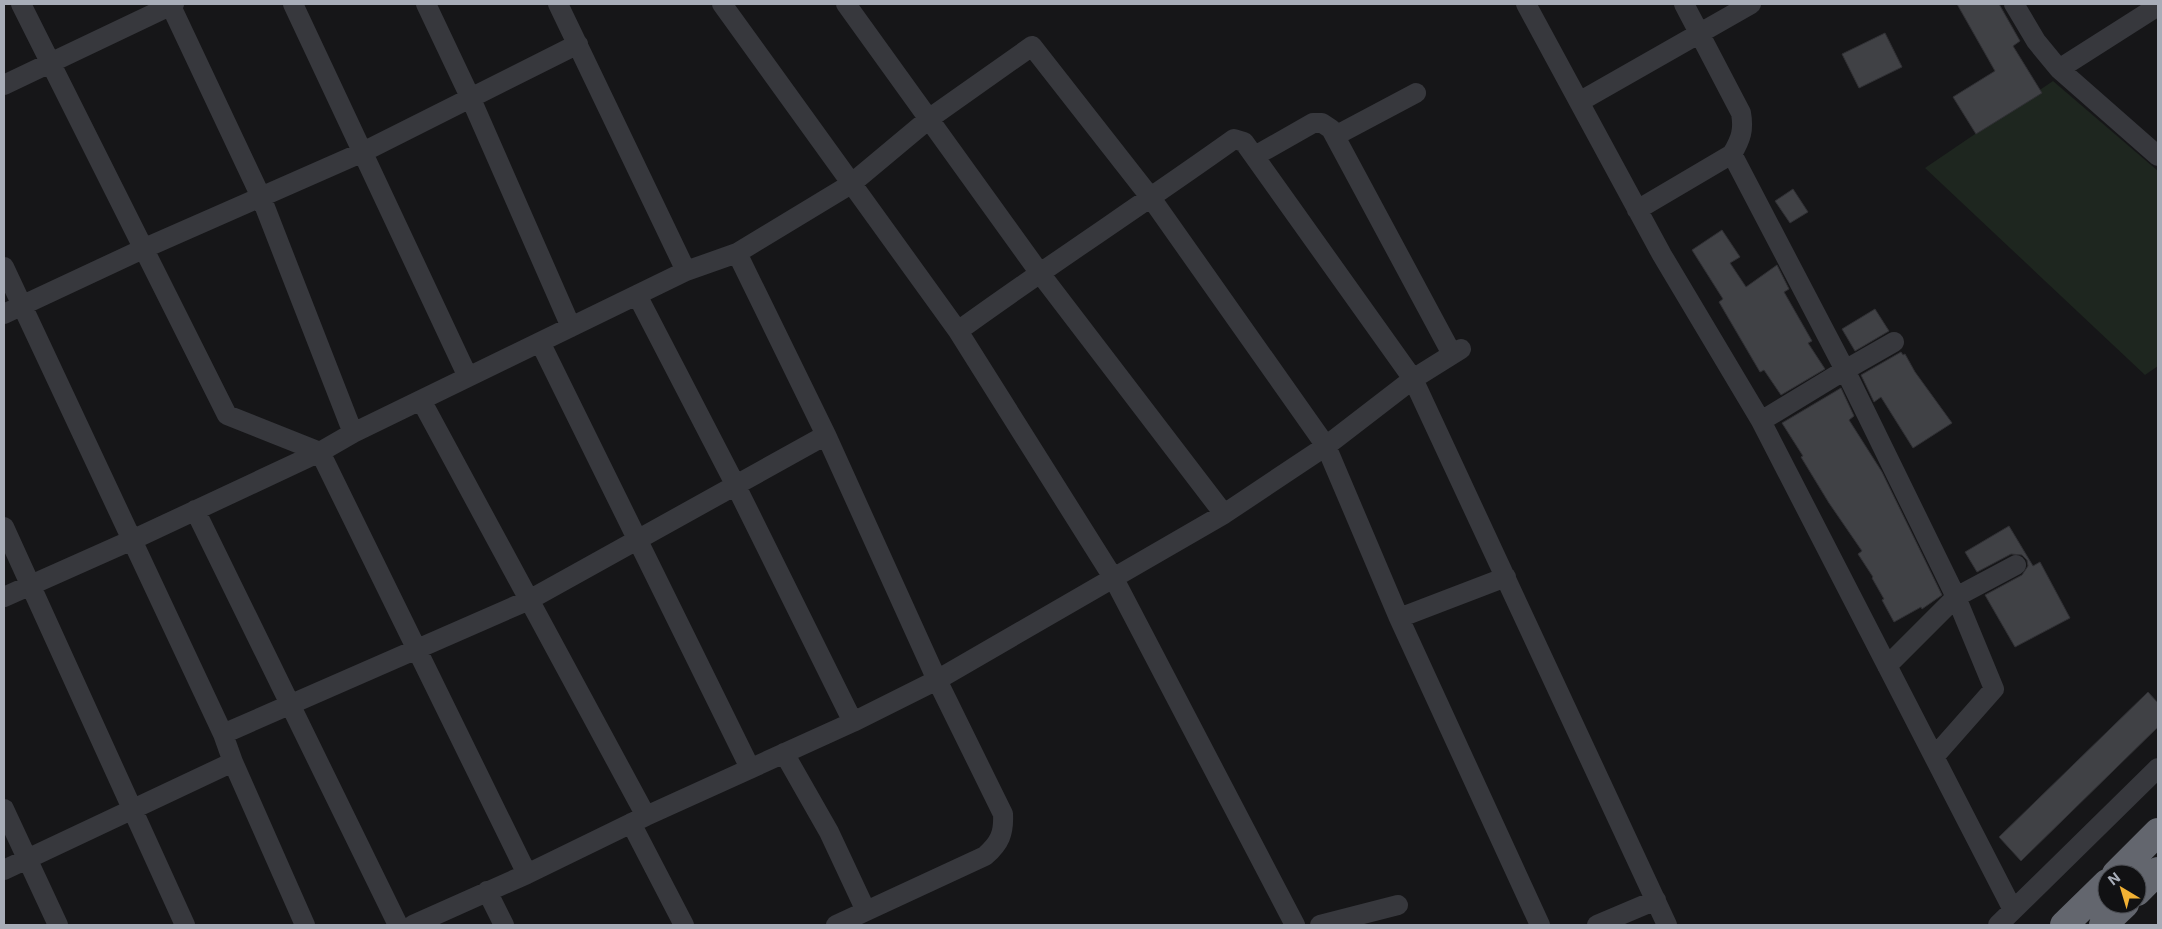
<svg xmlns="http://www.w3.org/2000/svg" width="2162" height="929" viewBox="0 0 2162 929" font-family="Inter,sans-serif">
  <style>
    .green { fill: #1e261f }
    .building { fill: #404145; stroke: #303034 }
    .lines { fill: none; stroke-linecap: round; stroke-linejoin: round }
    .minor { stroke: #37383d; stroke-width: 20 }
    .highway { stroke: #63666e; stroke-width: 28 }
  </style>
  <rect width="100%" height="100%" fill="#161618"/>
  <!-- green -->
  <path class="green" d="M2053 81 2158 171V366L2145 375 1925 168Z"/>
  <!-- building -->
  <path class="building" d="M1957 4H1999L2020 41 2013 46 2042 93 1976 134 1953 97 1995 71Z
    M1885 33 1902 67 1859 88 1842 54Z
    M1793 189 1808 212 1790 223 1775 201Z
    M1722 230 1740 257 1730 263 1746 287 1777 265 1789 289 1784 292 1812 341 1808 343 1825 369 1781 395 1764 370 1760 372 1719 302 1723 299 1692 250Z
    M1875 309 1889 331 1855 351 1842 329Z
    M1901 352 1903 355 1905 354 1915 372 1952 423 1913 448 1881 397 1874 402 1861 375Z
    M1841 388 1854 416 1849 420 1882 472 1942 595 1922 609 1921 607 1894 622 1882 600 1884 599 1872 578 1873 577 1858 554 1862 551 1829 503 1801 457 1803 456 1782 423Z
    M2009 526 2033 566 2040 562 2070 618 2015 647 1985 595 2022 575 2028 566 2027 560 2022 555 2011 554 1977 572 1965 552Z
    M2148 692 2158 703V727L2021 861 1999 837Z"/>
  <g class="lines">
    <!-- minor -->
    <path class="minor" d="M21 4 227 415 320 452 527 874
      M170 4 261 197 353 433
      M293 4 468 377
      M426 4 471 99 571 327
      M558 4 686 271
      M722 4 958 331 1114 579 1295 925
      M846 4 1039 272 1224 514
      M1526 4 1662 255 1761 421 2013 910
      M2014 4 2036 41 2059 69 2158 156
      M2059 69 2158 6
      M4 85 174 4
      M1579 102 1751 4
      M1335 136 1416 93
      M1732 154 1845 370 1761 421
      M1255 156 1313 123H1322L1331 129 1452 354
      M1637 210 1732 154C1741 139 1744 130 1741 113L1684 4
      M737 253 826 435
      M4 267 223 734 233 762 305 925
      M637 295 736 486 853 722
      M4 314 145 248 363 152 578 44
      M958 331C1049 265 1143 204 1234 139L1244 142 1413 379 1667 925
      M540 342 750 768
      M195 510 398 925
      M4 527 185 925
      M4 597 132 540 320 452 353 433 686 271 737 253 851 184 930 118 1032 46 1151 198 1326 446 1399 618 1540 925
      M1399 618 1506 577
      M1887 666 1956 597 1845 370 1894 342
      M223 734 529 600 826 435 937 680 1224 514 1326 446 1413 379 1461 349
      M784 753 829 832 866 911
      M1934 757 1994 689 1956 597 2016 565
      M4 809 58 925
      M646 816 853 722 937 680 1003 814C1004 833 1000 843 985 856L836 925
      M631 823 684 925
      M4 870 233 762
      M487 891 504 925
      M413 925 527 874 646 816 421 400
      M1320 925 1398 905
      M1597 925 1656 900
      M1998 925 2158 768"/>
    <!-- highway -->
    <path class="highway" d="M2116 874 2158 832
      M2137 892 2158 871
      M2064 925 2107 883
      M2103 925 2125 904"/>
  </g>
  <!-- border -->
  <rect width="2162" height="929" fill="none" stroke="#a8adb8" stroke-width="10"/>
  <!-- north arrow -->
  <g transform="translate(2122 889) rotate(322)"><circle r="24" fill="#111113" stroke="#4d4f55"/>
  <path d="M0-4L9 19L0 12L-9 19Z" fill="#f2b134"/>
  <text y="-8" font-size="14" font-weight="bold" text-anchor="middle" fill="#a8adb8">N</text>
  </g>
</svg>
